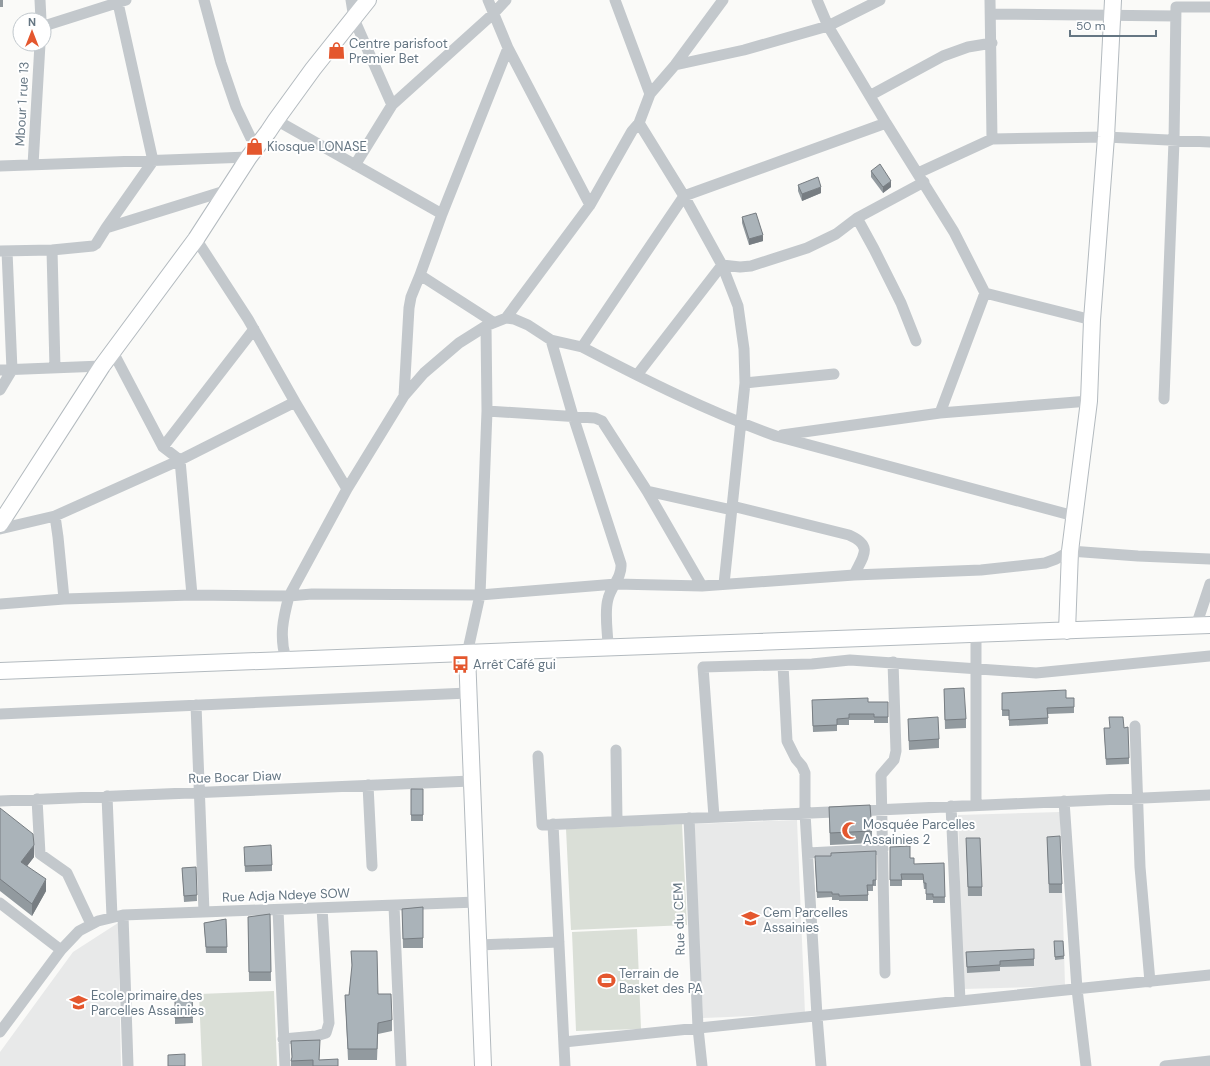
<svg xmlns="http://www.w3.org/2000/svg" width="1210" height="1066" viewBox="0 0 1210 1066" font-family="'DM Sans',sans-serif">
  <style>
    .built { fill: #e8e9e9 }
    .green { fill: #dadfd7 }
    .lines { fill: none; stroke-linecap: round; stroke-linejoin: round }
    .secondary-casing { stroke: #b3babf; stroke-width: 18 }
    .street { stroke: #c3c8cc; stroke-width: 11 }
    .secondary { stroke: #fff; stroke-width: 16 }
    .wall { fill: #929a9f }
    .shaded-wall { fill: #777d82 }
    .building { fill: #aab3b9; stroke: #777d82 }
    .labels { text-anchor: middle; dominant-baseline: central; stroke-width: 4; stroke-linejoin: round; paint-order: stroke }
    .poi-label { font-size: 13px; fill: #657683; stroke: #fff; text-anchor: start }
    .street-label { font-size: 13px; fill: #657683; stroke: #fff }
  </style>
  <rect width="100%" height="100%" fill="#fafaf8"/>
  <!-- built -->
  <path class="built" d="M1060 812 1065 986 963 989 958 815Z
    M797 820 805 1014 703 1018 694 824Z
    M118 923 121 1066H0V1052L73 952Z"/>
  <!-- green -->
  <path class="green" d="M682 824 687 925 571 930 566 829Z
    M637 929 641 1029 576 1031 572 932Z
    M274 991 277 1066H202L199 994Z"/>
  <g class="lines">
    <defs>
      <path id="secondary" d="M0 524 102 366 196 239 249 157 268 132 276 120 313 69 368 0
        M1067 631 1070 551 1089 401 1092 320 1106 137 1113 0
        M467 654 483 1066
        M0 671C403 655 807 640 1210 625"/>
    </defs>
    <!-- secondary casing -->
    <use href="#secondary" class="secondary-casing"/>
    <!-- street -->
    <path class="street" d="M40 0 41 20
      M204 0 221 63 236 107 256 149
      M351 0 354 19 392 105
      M817 0 828 26 880 0
      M990 0 992 139
      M991 14 1176 16
      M44 26 126 0
      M508 48 590 205
      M650 94 675 65 723 0
      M871 95 943 56 968 47 992 43
      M276 120 442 214 420 275 493 322
      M639 123 684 196 722 265 738 306 744 349 745 383 724 584
      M886 123 954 232 985 293 940 413
      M33 165 40 44
      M355 165 392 105 493 14 506 0
      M0 166 249 157
      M918 173 992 139 1106 137 1210 142
      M442 214 508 48 488 0
      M857 218 874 249 901 303 916 341
      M106 228 228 190
      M196 239 248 319 295 402
      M52 250 55 368
      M0 251 52 250 93 246 96 244 106 228 153 161 118 3
      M985 293 1092 320
      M506 318 590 205 632 131 639 123 650 94 615 0
      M551 340 573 416 621 564C622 578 611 586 608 599 604 613 608 633 608 647
      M582 347C645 380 709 412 776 436L1074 516
      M0 370 102 366
      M637 375 722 265 740 267 751 266 807 248 836 234 857 218 924 182
      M745 383 834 374
      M0 390 12 370 7 251
      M404 396 409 308 411 297 420 275
      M1164 399 1174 141 1176 7H1210
      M487 411 595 418 602 421 647 491 702 586
      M782 435 940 413 1089 401
      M163 447 254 329
      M647 491 732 510
      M732 506 849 535C874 546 863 556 854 575
      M55 516 58 537 64 599
      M0 529 55 516 180 460 295 402 347 489
      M192 595 289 596 347 489 404 396 424 373 459 343 486 326 506 318 514 319 528 325 551 340 582 347 684 196 886 123 828 26 744 50 675 65
      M0 604 64 599 192 595 180 460 163 447 113 352
      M1196 626 1210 584
      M976 633V805
      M467 654 480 595 487 411 486 326
      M286 660C279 636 283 619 289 596L312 594 480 595 616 584 702 586 854 575 981 570 1045 563 1056 559 1070 551 1138 556 1210 559
      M783 665 787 741 796 759 802 766 805 773V813L817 1016 821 1066
      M196 705 204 912
      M0 714 468 693
      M1135 726 1140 867 1150 982
      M616 750 617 821
      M538 756 542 825 1210 795
      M368 785 372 866
      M107 796 112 917
      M37 799 40 854 67 873 91 924
      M0 801 471 781
      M1064 801 1077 989 1086 1066
      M951 806 960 1001
      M714 817 703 667 812 664 850 660 1036 673 1210 656
      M689 818 698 1028 702 1066
      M553 824 565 1066
      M808 853 883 849
      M0 903 61 950
      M394 906 401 1066
      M278 910 285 1066
      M123 915 128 1066
      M478 945 559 942
      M885 973 881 775 894 760 896 751 893 662
      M0 1032 61 950 79 931 98 921 123 915 477 902
      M283 1039 316 1036 326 1033 329 1023 322 908
      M564 1042 1210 975
      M1165 1066 1210 1061"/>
    <!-- secondary -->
    <use href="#secondary" class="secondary"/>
  </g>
  <!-- wall -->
  <path class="wall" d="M0 0H3V7H0Z
    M871 171 891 187 883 193 871 177Z
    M798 185 821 193 802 201 798 191Z
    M742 217 763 241 749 245 742 223Z
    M944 689 966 719V728L945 729Z
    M1002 693 1066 698H1074V713L1048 714V724L1009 726V716H1002Z
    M868 702H888V723H874V720H849V725H837V731L813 732 812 706Z
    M908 719 939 739V748L909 750Z
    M1104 728H1124L1129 758V764L1106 765Z
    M411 789H423V821H411Z
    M829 807 872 831V843L830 845Z
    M0 808 34 857 27 866 46 891 32 916 0 891Z
    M1047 837 1062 884V893H1049Z
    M966 838 982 887V896H968Z
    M890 847 910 858 914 864 944 863 945 903H933V900H926V889H924L923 880H902V886H890Z
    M876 851V886H873V891H868V901H839V900H832V897L817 898 815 861 831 856Z
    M244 853 272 865V871L245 872Z
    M196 867 197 901 184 902 182 868Z
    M423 907V948H403L402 909Z
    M270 914 271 981H249L248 917Z
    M226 919 227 953H206L204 923Z
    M1054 941H1063L1064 959 1055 960Z
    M1034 949V966L1000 967V971L967 973 966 952Z
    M351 951 378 994 392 1020V1031L378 1034 377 1060H348L345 995H349L352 970Z
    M175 998H192L193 1023 175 1024Z
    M291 1041 320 1049 319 1060 338 1066H291V1061L292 1058Z"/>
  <!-- shaded-wall -->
  <path class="shaded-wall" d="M891 181V187L883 193V187Z
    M821 187V193L802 201V194Z
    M763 235V241L749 245V239Z
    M34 845V857L21 874V862Z
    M46 879V891L32 916V904Z"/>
  <!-- building -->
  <path class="building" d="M880 164 891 181 883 187 871 171Z
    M818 177 821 187 802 194 798 185Z
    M756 213 763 235 749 239 742 217Z
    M964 688 966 719 945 720 944 689Z
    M1066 690V698H1074V707L1047 708 1048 718 1009 720V710H1002V693Z
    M868 698V702H888V717H874V714H849V718L837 719V725L813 726 812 700Z
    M938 717 939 739 909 741 908 719Z
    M1109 717H1123L1124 728 1128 727 1129 758 1106 759 1104 728H1110Z
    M411 789H423V815H411Z
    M870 805 872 831 830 833 829 807Z
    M0 808 33 834 34 845 21 862 46 879 32 904 0 879Z
    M1060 836 1062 884H1049L1047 837Z
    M966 838H980L982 887H968Z
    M271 845 272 865 245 866 244 847Z
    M910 846V858H914V864L944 863 945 897H933V894H926V883H924L923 874H901L902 880H890V847Z
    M876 851V880H873V885H867L868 895 839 896V894H832V892H817L815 856H831V853Z
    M196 867 197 895 184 896 182 868Z
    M423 907V938L403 939 402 909Z
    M270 914 271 972H249L248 917Z
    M226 919 227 947H206L204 923Z
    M1054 941H1063L1064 956 1055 957Z
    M1034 949V959L1000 961V965L967 967 966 952Z
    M351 951H377L378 994H391L392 1020 378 1023 377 1049H348L345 995H349L352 965Z
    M175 998H192L193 1017 175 1018Z
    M320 1040 319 1060 338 1059V1066H313V1060L291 1061 292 1057 291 1041Z
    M185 1054V1066H168V1055Z"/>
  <!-- icons -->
  <defs>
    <symbol id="shop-bare" viewBox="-9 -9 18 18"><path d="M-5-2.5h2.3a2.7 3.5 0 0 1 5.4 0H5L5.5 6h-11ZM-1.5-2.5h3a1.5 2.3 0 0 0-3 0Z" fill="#e4572e" stroke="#fff" stroke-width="2.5" paint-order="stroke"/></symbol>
    <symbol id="bus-bare" viewBox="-9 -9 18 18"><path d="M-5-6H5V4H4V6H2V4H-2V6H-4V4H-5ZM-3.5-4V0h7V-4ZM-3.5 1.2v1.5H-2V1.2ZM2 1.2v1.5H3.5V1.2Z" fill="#e4572e" stroke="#fff" stroke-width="2.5" paint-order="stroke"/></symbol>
    <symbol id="mosque-bare" viewBox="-9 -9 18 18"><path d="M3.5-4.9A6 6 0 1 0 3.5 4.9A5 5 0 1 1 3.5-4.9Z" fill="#e4572e" stroke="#fff" stroke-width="2.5" paint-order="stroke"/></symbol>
    <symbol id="school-bare" viewBox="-9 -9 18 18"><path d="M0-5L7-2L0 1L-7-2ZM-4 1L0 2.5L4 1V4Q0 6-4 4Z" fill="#e4572e" stroke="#fff" stroke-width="2.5" paint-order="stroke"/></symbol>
    <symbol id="stadium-bare" viewBox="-9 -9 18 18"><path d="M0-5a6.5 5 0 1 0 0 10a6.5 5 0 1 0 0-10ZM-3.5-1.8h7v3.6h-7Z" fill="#e4572e" stroke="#fff" stroke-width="2.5" paint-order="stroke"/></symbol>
  </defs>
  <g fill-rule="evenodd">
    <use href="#shop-bare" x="324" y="38" width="25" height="25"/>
    <use href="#shop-bare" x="242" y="134" width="25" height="25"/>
    <use href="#bus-bare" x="448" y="652" width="25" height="25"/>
    <use href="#mosque-bare" x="838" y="818" width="25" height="25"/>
    <use href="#school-bare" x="738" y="906" width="25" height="25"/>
    <use href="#stadium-bare" x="594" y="968" width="25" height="25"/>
    <use href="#school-bare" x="66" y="990" width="25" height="25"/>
  </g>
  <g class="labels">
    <!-- poi labels -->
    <g class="poi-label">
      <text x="349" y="43">Centre parisfoot<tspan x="349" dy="15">Premier Bet</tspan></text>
      <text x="267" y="146">Kiosque LONASE</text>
      <text x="473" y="664">Arrêt Café gui</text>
      <text x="863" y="824">Mosquée Parcelles<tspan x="863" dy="15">Assainies 2</tspan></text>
      <text x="763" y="912">Cem Parcelles<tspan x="763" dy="15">Assainies</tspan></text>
      <text x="619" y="973">Terrain de<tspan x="619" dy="15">Basket des PA</tspan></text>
      <text x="91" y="995">Ecole primaire des<tspan x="91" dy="15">Parcelles Assainies</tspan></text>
    </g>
    <!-- street labels -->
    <g class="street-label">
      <text transform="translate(22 104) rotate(-87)">Mbour 1 rue 13</text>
      <text transform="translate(235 777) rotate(-2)">Rue Bocar Diaw</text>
      <text transform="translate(286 895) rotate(-2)">Rue Adja Ndeye SOW</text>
      <text transform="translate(679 919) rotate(-92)">Rue du CEM</text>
    </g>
  </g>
  <!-- north arrow -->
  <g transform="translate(32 32)"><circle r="19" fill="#ffffff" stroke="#c1c8cd"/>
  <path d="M0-3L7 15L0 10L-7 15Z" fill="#e4572e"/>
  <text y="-6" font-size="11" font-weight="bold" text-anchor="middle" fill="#657683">N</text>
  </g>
  <!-- scale -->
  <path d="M1070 30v6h86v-6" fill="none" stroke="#657683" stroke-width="2"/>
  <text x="1076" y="30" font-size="12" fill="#657683" stroke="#ffffff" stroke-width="3" paint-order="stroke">50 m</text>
</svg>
